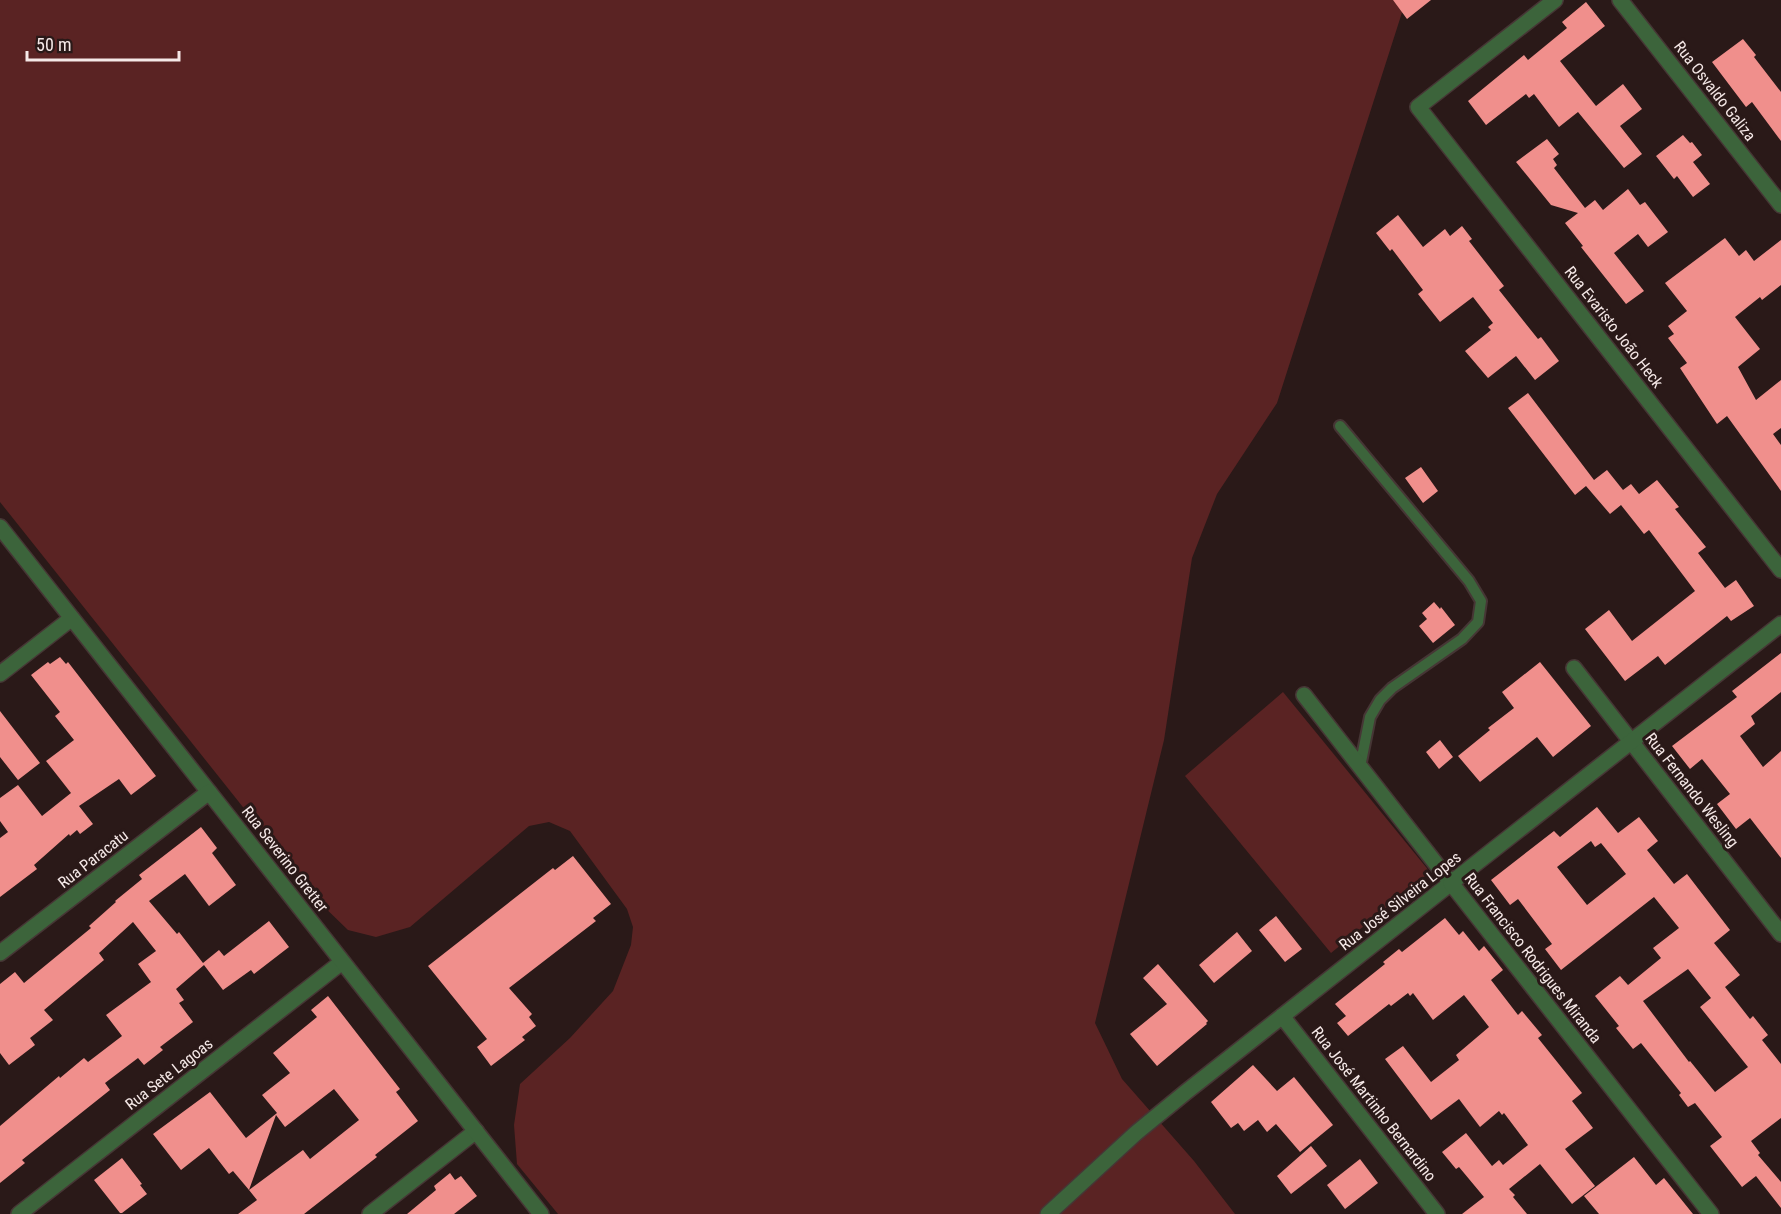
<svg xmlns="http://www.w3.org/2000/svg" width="1781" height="1214" viewBox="0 0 1781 1214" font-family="'Roboto Condensed',sans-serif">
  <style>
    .green { fill: #5a2323 }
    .building { fill: #f08f8c; fill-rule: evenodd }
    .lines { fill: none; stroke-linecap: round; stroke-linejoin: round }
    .service-casing { stroke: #463635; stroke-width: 14 }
    .minor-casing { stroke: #463635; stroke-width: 18 }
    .tertiary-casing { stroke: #463635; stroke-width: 18 }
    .service { stroke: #3c643b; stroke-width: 10 }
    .minor { stroke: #3c643b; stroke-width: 15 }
    .tertiary { stroke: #3c643b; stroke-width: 15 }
    .labels { text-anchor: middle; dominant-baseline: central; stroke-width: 6; stroke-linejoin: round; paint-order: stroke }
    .street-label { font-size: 16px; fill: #f5e8e7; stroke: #2a1918 }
  </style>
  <rect width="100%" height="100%" fill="#2a1918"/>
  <!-- green -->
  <path class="green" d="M0 0H1406L1277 403 1217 494 1192 558 1164 740 1095 1023 1122 1079 1194 1161 1235 1214H558L517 1164 514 1125 520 1084 570 1038 613 991 631 945 633 927 627 909 570 831 549 822 529 826 410 927 376 937 348 930 317 900 0 502Z
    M1283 692 1430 872 1331 953 1185 776Z"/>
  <!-- building -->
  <path class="building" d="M1393 0H1431L1407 19Z
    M1586 2 1605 26 1560 61 1596 106 1623 84 1642 109 1620 126 1642 154 1624 168 1578 112 1559 127 1534 94 1529 98 1526 94 1486 125 1468 101 1524 55 1528 60 1567 28 1562 22Z
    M1743 39 1756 55 1754 57 1781 92V141L1752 102 1746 107 1712 62Z
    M1683 135 1690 143 1692 142 1702 155 1693 162 1710 184 1693 197 1677 176 1674 179 1656 156Z
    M1547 139 1559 154 1553 159 1557 165 1554 168 1585 208 1595 200 1603 210 1628 189 1640 205 1645 202 1668 232 1648 247 1638 234 1614 253 1644 291 1626 304 1581 247 1583 246 1565 223 1578 213 1551 205 1516 162Z
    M1398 215 1423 247 1445 229 1450 236 1462 226 1472 239 1469 241 1504 286 1499 290 1538 339 1541 337 1559 361 1535 380 1516 356 1488 378 1465 351 1491 330 1488 327 1493 323 1473 297 1440 322 1418 294 1423 290 1392 249 1390 251 1376 233Z
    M1725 238 1739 256 1746 250 1754 261 1781 240V285L1762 300 1760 297 1735 317 1760 349 1738 367 1756 400 1781 380V428L1773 434 1781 445V491L1727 416 1717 424 1680 368 1687 363 1668 338 1674 334 1668 326 1687 311 1665 283Z
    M1528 393 1594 480 1607 470 1623 490 1631 484 1639 494 1657 480 1679 507 1675 509 1706 547 1698 553 1725 588 1736 580 1754 606 1731 621 1727 616 1665 665 1658 656 1625 681 1585 629 1609 610 1632 641 1695 591 1649 530 1644 534 1621 505 1610 514 1586 486 1575 495 1508 408Z
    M1421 467 1438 491 1423 503 1405 478Z
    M1434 602 1440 609 1441 607 1455 625 1433 643 1419 626 1427 619 1422 613Z
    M1781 653V692L1751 716 1755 724 1740 736 1763 767 1781 751V858L1750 818 1736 829 1717 804 1730 794 1702 759 1690 769 1672 746 1737 697 1732 691Z
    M60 657 66 664 68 662 156 776 131 795 119 779 79 806 93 824 80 834 77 830 70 836 69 834 34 865 37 869 0 897V838L8 832 0 821V798L18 785 42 816 71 793 46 761 74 740 55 716 60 712 31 675 48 662 50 664Z
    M1540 662 1591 726 1553 757 1537 737 1480 782 1458 756 1490 730 1488 728 1514 708 1502 692Z
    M0 711 40 763 18 780 0 757Z
    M1440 740 1453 757 1439 769 1426 752Z
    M1597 807 1618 833 1639 817 1658 841 1647 850 1674 884 1687 874 1730 930 1714 943 1740 975 1725 987 1750 1019 1753 1016 1768 1035 1762 1040 1781 1064V1118L1751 1141 1760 1153 1758 1155 1781 1182V1208L1756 1176 1742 1187 1710 1146 1722 1137 1695 1103 1688 1107 1679 1095 1681 1093 1641 1043 1633 1049 1616 1028 1619 1026 1595 996 1620 976 1628 985 1661 958 1653 948 1679 928 1654 897 1561 970 1545 949 1552 944 1518 899 1510 905 1491 880 1554 831 1560 837ZM1591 841 1595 847 1601 843 1626 874 1587 905 1557 867ZM1688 969 1711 998 1700 1007 1748 1067 1715 1092 1690 1061 1689 1062 1643 1001Z
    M201 827 217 848 212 853 236 885 209 906 185 874 149 901 177 934 179 932 203 963 219 950 224 956 269 921 289 947 254 974 251 970 223 990 204 965 176 989 184 1000 179 1003 193 1022 160 1047 163 1050 144 1065 138 1058 105 1083 110 1090 22 1160 25 1163 0 1183V1126L59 1076 60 1078 84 1058 88 1062 122 1036 106 1015 151 982 138 964 156 951 133 922 99 953 104 960 44 1010 53 1020 30 1038 35 1045 9 1065 0 1053V984L15 972 24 983 91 928 89 926 116 902 115 901 142 879 139 875Z
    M573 856 611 904 593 918 596 921 509 988 532 1014 529 1017 536 1026 522 1037 525 1040 491 1066 477 1047 487 1039 428 966 553 868 555 870Z
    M1276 916 1302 949 1285 962 1259 930Z
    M1445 918 1459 935 1463 931 1479 951 1484 946 1503 970 1491 980 1518 1015 1522 1011 1542 1035 1538 1038 1582 1093 1572 1101 1593 1128 1565 1149 1595 1186 1572 1204 1540 1164 1509 1189 1515 1195 1513 1197 1527 1214H1462L1484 1197 1459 1167 1456 1169 1442 1152 1466 1133 1492 1166 1499 1160 1503 1165 1528 1145 1504 1113 1502 1115 1499 1111 1480 1127 1459 1099 1431 1120 1385 1059 1403 1046 1431 1082 1459 1060 1456 1055 1489 1027 1464 995 1433 1020 1413 993 1410 996 1408 993 1391 1006 1389 1004 1348 1036 1337 1023 1346 1016 1335 1004 1385 964 1383 962 1399 949 1402 952Z
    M1237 932 1252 951 1214 983 1199 965Z
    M1158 964 1208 1021 1206 1023 1207 1024 1157 1066 1130 1034 1167 1004 1143 978Z
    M328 996 400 1089 396 1092 418 1121 375 1155 377 1157 304 1214H238L257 1200 249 1190 303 1150 310 1159 359 1120 334 1089 285 1127 276 1115 249 1190 233 1171 229 1174 209 1148 181 1170 153 1134 210 1092 246 1138 277 1113 262 1095 290 1073 273 1053 317 1017 311 1010Z
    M1253 1065 1277 1091 1294 1077 1333 1125 1300 1152 1276 1124 1267 1132 1258 1120 1244 1131 1238 1123 1231 1128 1211 1102Z
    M1311 1146 1327 1166 1291 1194 1277 1176Z
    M1634 1157 1656 1185 1664 1178 1693 1214H1599L1584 1196Z
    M122 1158 142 1184 140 1185 147 1194 122 1213H120L94 1180Z
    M1360 1159 1378 1183 1345 1209 1327 1185Z
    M450 1173 455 1180 461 1176 477 1196 454 1214H407L436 1190 434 1186Z"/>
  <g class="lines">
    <defs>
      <path id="service" d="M1340 426 1469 581 1481 601 1478 622 1462 639 1392 688 1380 700 1370 717 1360 767"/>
      <path id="minor" d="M1555 0 1418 107 1781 570
        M1620 0 1781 205
        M0 527 209 792
        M1574 668 1781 934
        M0 674 72 618
        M1282 1016 1437 1214
        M19 1214 342 962
        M370 1214 476 1131
        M1048 1214 1136 1133 1186 1092 1451 883 1304 695"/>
      <path id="tertiary" d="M0 953 209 792 541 1214
        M1711 1214 1451 883 1781 624"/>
    </defs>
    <!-- service casing -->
    <use href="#service" class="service-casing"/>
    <!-- minor casing -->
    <use href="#minor" class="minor-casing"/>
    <!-- tertiary casing -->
    <use href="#tertiary" class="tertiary-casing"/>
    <!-- service -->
    <use href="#service" class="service"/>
    <!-- minor -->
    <use href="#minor" class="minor"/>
    <!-- tertiary -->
    <use href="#tertiary" class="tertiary"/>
  </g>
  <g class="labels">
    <!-- street labels -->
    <g class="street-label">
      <text transform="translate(1715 91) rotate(52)">Rua Osvaldo Galiza</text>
      <text transform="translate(1614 327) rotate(52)">Rua Evaristo João Heck</text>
      <text transform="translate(1692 790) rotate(52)">Rua Fernando Wesling</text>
      <text transform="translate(93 859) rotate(-38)">Rua Paracatu</text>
      <text transform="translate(285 859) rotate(52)">Rua Severino Gretter</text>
      <text transform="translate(1400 901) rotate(-38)">Rua José Silveira Lopes</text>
      <text transform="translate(1533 958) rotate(52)">Rua Francisco Rodrigues Miranda</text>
      <text transform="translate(169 1074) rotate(-38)">Rua Sete Lagoas</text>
      <text transform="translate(1374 1104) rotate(52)">Rua José Martinho Bernardino</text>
    </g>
  </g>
  <!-- scale -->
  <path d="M27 51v9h152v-9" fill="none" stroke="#f5e8e7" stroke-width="3"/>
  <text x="36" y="51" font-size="18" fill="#f5e8e7" stroke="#2a1918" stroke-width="4.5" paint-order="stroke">50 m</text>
</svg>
